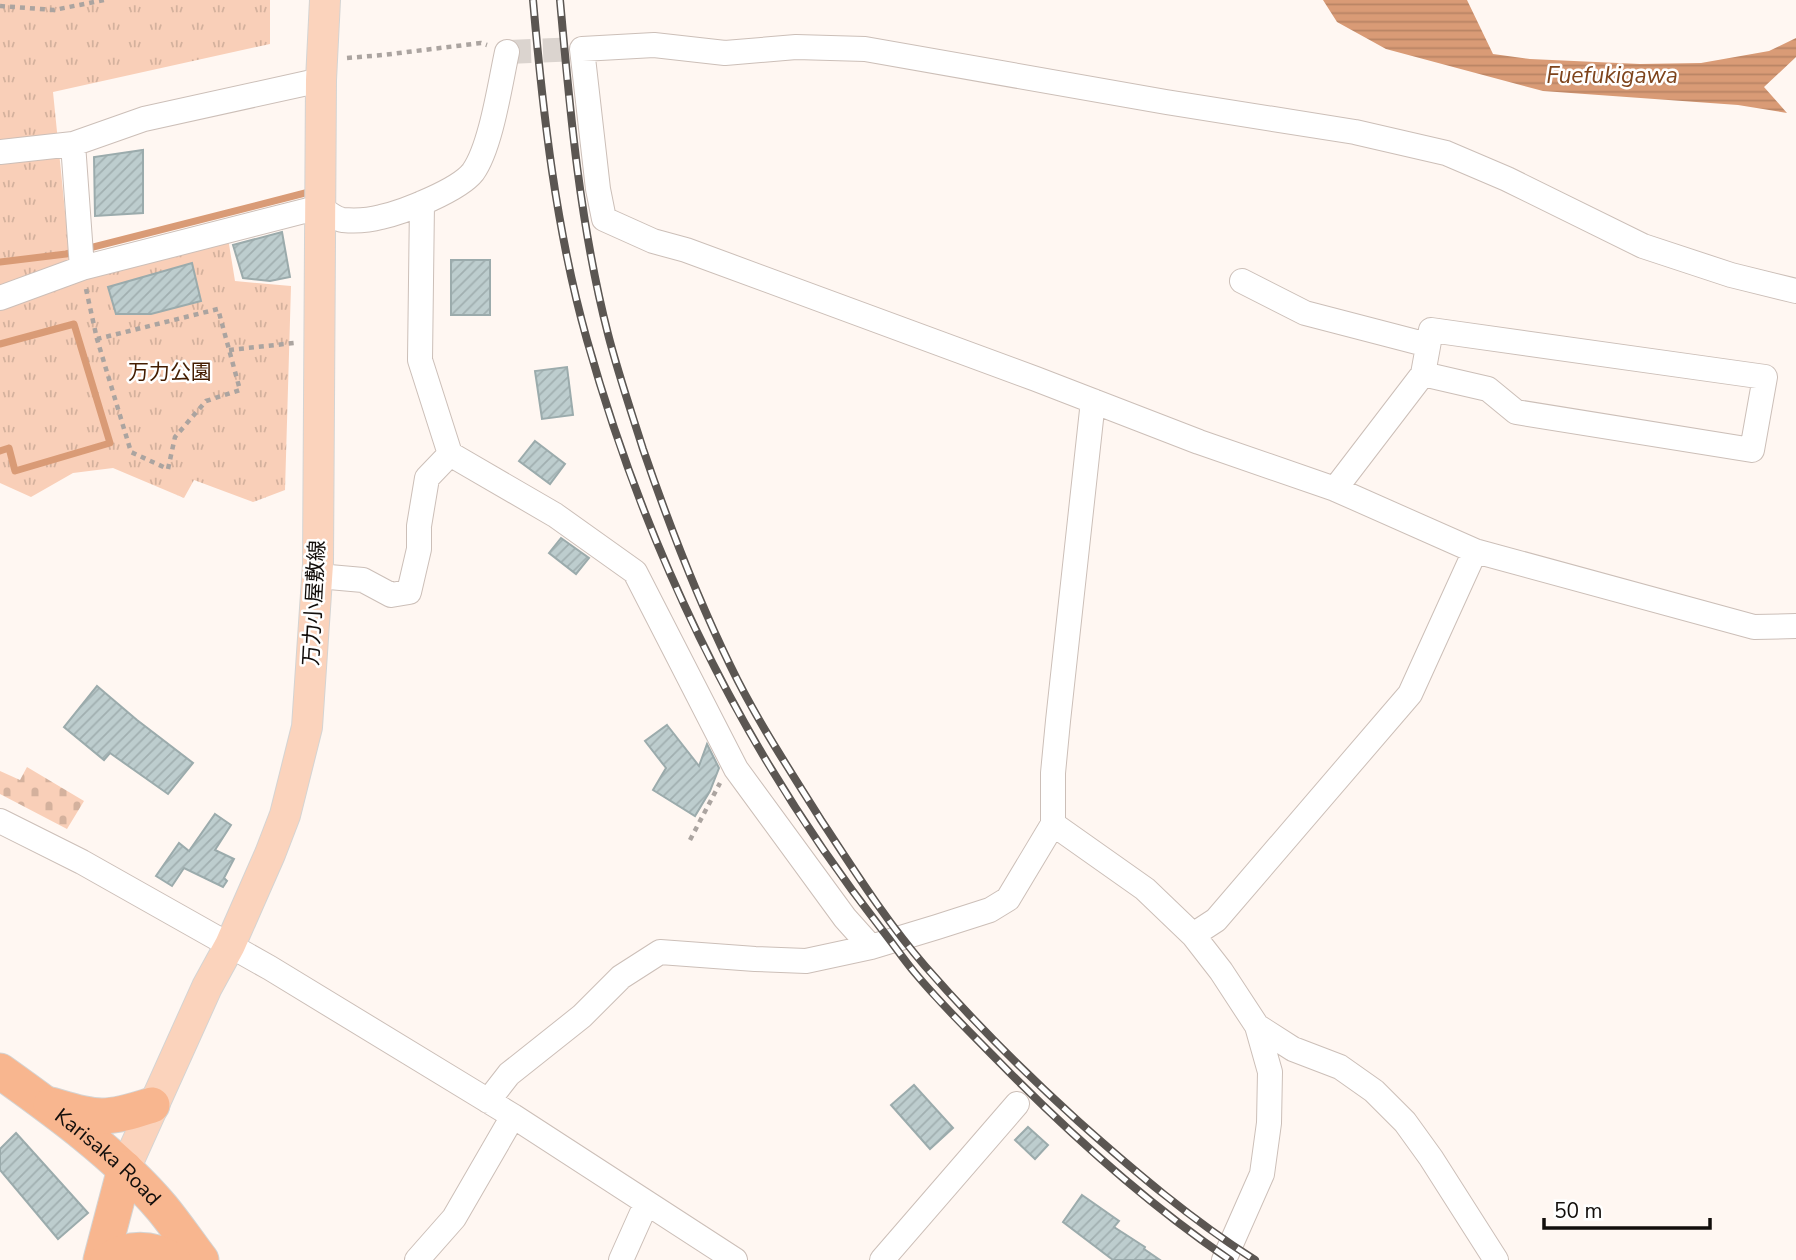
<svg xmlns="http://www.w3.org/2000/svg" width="1796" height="1260" viewBox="0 0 1796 1260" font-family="'Nunito Sans','Noto Sans JP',sans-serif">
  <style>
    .grass { fill: url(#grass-tufts) }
    .cemetery { fill: url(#cemetery-stones) }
    .water { fill: url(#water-rules) }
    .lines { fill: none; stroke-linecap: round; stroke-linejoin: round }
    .stream { stroke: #d99b76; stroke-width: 7 }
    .building { fill: url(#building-hatch); stroke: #9babac; stroke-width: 2 }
    .minor-tunnel { stroke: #dbd4cf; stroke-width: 24; stroke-dasharray: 24 12; stroke-linecap: butt }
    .minor-casing { stroke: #ccbfb8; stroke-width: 26 }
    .major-casing { stroke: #d4d4d3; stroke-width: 32 }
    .highway-casing { stroke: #d4d4d3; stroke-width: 37 }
    .path { stroke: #aba4a0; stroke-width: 4.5; stroke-dasharray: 5 5; stroke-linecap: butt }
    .minor { stroke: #fff; stroke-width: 24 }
    .major { stroke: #fbd3bc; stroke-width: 30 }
    .highway { stroke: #f8b68f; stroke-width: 35 }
    .rail-casing { stroke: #5b5652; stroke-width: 8 }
    .rail { stroke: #fff; stroke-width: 5; stroke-dasharray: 16; stroke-linecap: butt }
    .labels { text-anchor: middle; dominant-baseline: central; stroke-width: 5; stroke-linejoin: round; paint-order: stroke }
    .park-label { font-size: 21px; fill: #441d01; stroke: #fff }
    .street-label { font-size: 21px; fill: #120e0b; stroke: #fff }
    .water-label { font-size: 23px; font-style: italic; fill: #7e441c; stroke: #fff }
  </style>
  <defs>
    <pattern id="grass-tufts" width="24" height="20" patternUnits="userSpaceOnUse" patternTransform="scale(1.75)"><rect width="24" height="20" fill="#f9cfb8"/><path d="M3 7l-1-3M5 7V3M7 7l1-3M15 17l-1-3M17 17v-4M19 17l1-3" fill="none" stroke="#d4b19d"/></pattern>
    <pattern id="cemetery-stones" width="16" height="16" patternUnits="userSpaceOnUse" patternTransform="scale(1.75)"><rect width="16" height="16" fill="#f9cfb8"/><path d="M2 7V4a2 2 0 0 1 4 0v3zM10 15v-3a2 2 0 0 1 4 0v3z" fill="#d4b19d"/></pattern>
    <pattern id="water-rules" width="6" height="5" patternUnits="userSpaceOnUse" patternTransform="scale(1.75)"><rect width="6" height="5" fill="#d99b76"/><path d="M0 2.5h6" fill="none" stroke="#b98465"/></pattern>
    <pattern id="building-hatch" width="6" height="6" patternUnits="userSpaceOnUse" patternTransform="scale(1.75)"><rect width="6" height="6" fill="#bdcdce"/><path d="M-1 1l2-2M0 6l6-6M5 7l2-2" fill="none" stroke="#a1afb0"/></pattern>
  </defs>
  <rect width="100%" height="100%" fill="#fff7f2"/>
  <!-- grass -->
  <path class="grass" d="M0 0H270V44L53 92 70 261 228 238 235 281 291 286 285 490 253 502 194 480 184 498 113 468 73 473 31 497 0 483Z"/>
  <!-- cemetery -->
  <path class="cemetery" d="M27 767 84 801 67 829 0 794V771L20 780Z"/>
  <!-- water -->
  <path class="water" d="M1323 0H1467L1493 54 1530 59 1640 64 1701 63 1769 51 1796 38V57L1764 87 1787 113 1738 105 1543 91 1386 49 1337 22Z"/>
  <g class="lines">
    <!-- stream -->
    <path class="stream" d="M0 262 66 254 309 192
      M0 344 74 324 110 443 15 471 9 448 0 451"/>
  </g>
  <!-- building -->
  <path class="building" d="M143 150V213L95 216 94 157Z
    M282 232 290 277 270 281 243 278 233 245Z
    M451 260H490V315H451Z
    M192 263 201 301 151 314H116L108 287Z
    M567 367 573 415 542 419 535 371Z
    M535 441 565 464 550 484 519 461Z
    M561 538 589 558 576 574 549 553Z
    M97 686 137 720 193 763 168 794 110 753 104 760 64 727Z
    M667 725 699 766 707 744 719 768 710 791 695 816 653 790 666 768 645 741Z
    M215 814 231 825 215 850 234 859 224 878 227 881 223 887 184 868 172 886 156 876 179 843 189 851Z
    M914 1085 953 1128 930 1149 891 1105Z
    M1028 1127 1048 1145 1035 1159 1015 1140Z
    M16 1133 88 1213 58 1239 0 1170V1149Z
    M1082 1195 1119 1221 1114 1227 1145 1247 1144 1249 1160 1260H1113L1063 1222Z"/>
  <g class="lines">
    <!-- minor-tunnel -->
    <path class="minor-tunnel" d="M507 52 582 49"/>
    <defs>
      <path id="minor" d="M73 144 82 268
        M0 152 73 144 144 119 321 80
        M422 203 420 360 450 454
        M1242 281 1305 313 1428 345
        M1796 291 1731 275 1643 246 1507 179 1446 153 1355 132 1166 102 865 49 796 47 725 53 654 45 582 49 598 189 604 219 653 241 686 250 1036 379 1199 442 1335 489 1475 551 1754 627 1796 626
        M0 298 82 268 320 207C327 212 335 219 343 220 355 221 370 220 381 217 404 212 459 190 473 172 491 147 500 84 507 52
        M1335 489 1423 374 1431 330 1765 377 1752 450 1516 412 1488 389 1423 374
        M318 576 363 580 391 595 409 592 419 549V526L427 478 450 454 555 515 635 572 736 769 845 918 871 947
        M0 821 82 862 270 968 513 1116 735 1260
        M1053 824 1145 889 1193 935 1221 971 1257 1026 1270 1072 1269 1123 1262 1174 1224 1260
        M1193 935 1216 920 1410 694 1475 551
        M1257 1026 1293 1049 1340 1067 1374 1091 1405 1122 1431 1158 1496 1260
        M488 1101 509 1074 582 1016 621 977 660 952 755 959 806 961 871 947 937 927 990 910 1008 899 1053 824V773L1058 721 1093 401
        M417 1260 454 1218 513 1116
        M621 1260 646 1204
        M882 1260 1017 1104"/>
      <path id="major" d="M125 1169 207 987 230 945 270 854 285 815 307 727 318 564 321 80 325 0"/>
      <g id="highway">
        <path id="s1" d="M0 1071C56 1111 117 1155 162 1208 176 1225 188 1243 201 1260"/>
        <path d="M51 1105C68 1110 84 1116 102 1116 119 1116 136 1110 152 1105"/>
        <path d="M101 1260 125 1169"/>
        <path d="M108 1260C129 1247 151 1247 173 1260"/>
      </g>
    </defs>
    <!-- minor casing -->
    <use href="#minor" class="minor-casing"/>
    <!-- major casing -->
    <use href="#major" class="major-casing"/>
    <!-- highway casing -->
    <use href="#highway" class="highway-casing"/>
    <!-- path -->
    <path class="path" d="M0 6 54 10 104 0
      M347 58 383 55 481 43 487 45
      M86 289 97 339 131 452 168 469 175 437 206 401 240 390 218 309 97 339
      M229 350 294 343
      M690 840 720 783"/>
    <!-- minor -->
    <use href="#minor" class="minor"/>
    <!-- major -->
    <use href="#major" class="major"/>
    <!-- highway -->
    <use href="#highway" class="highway"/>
    <defs>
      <path id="rail" d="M533 0C543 114 556 230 587 340 648 557 744 753 883 931 894 945 904 960 915 973 945 1009 980 1042 1013 1076 1080 1143 1152 1207 1230 1260
        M560 0C570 112 580 225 608 334 618 373 631 411 643 449 668 522 696 595 730 665 756 719 789 769 821 820 854 870 886 921 925 966 973 1021 1025 1073 1078 1121 1134 1171 1192 1220 1255 1260"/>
    </defs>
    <!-- rail casing -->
    <use href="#rail" class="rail-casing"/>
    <!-- rail -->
    <use href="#rail" class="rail"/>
  </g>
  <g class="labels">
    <!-- park labels -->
    <g class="park-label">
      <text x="170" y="372">万力公園</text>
    </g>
    <!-- street labels -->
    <g class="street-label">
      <text transform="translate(314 603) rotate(-87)">万力小屋敷線</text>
      <text stroke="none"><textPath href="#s1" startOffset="138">Karisaka Road</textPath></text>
    </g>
    <!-- water labels -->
    <g class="water-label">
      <text x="1612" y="75">Fuefukigawa</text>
    </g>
  </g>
  <!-- scale -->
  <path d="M1544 1218v10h166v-10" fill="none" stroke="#120e0b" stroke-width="3.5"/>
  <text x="1554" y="1218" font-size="21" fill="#120e0b" stroke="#ffffff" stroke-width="5" paint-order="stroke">50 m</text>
</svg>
